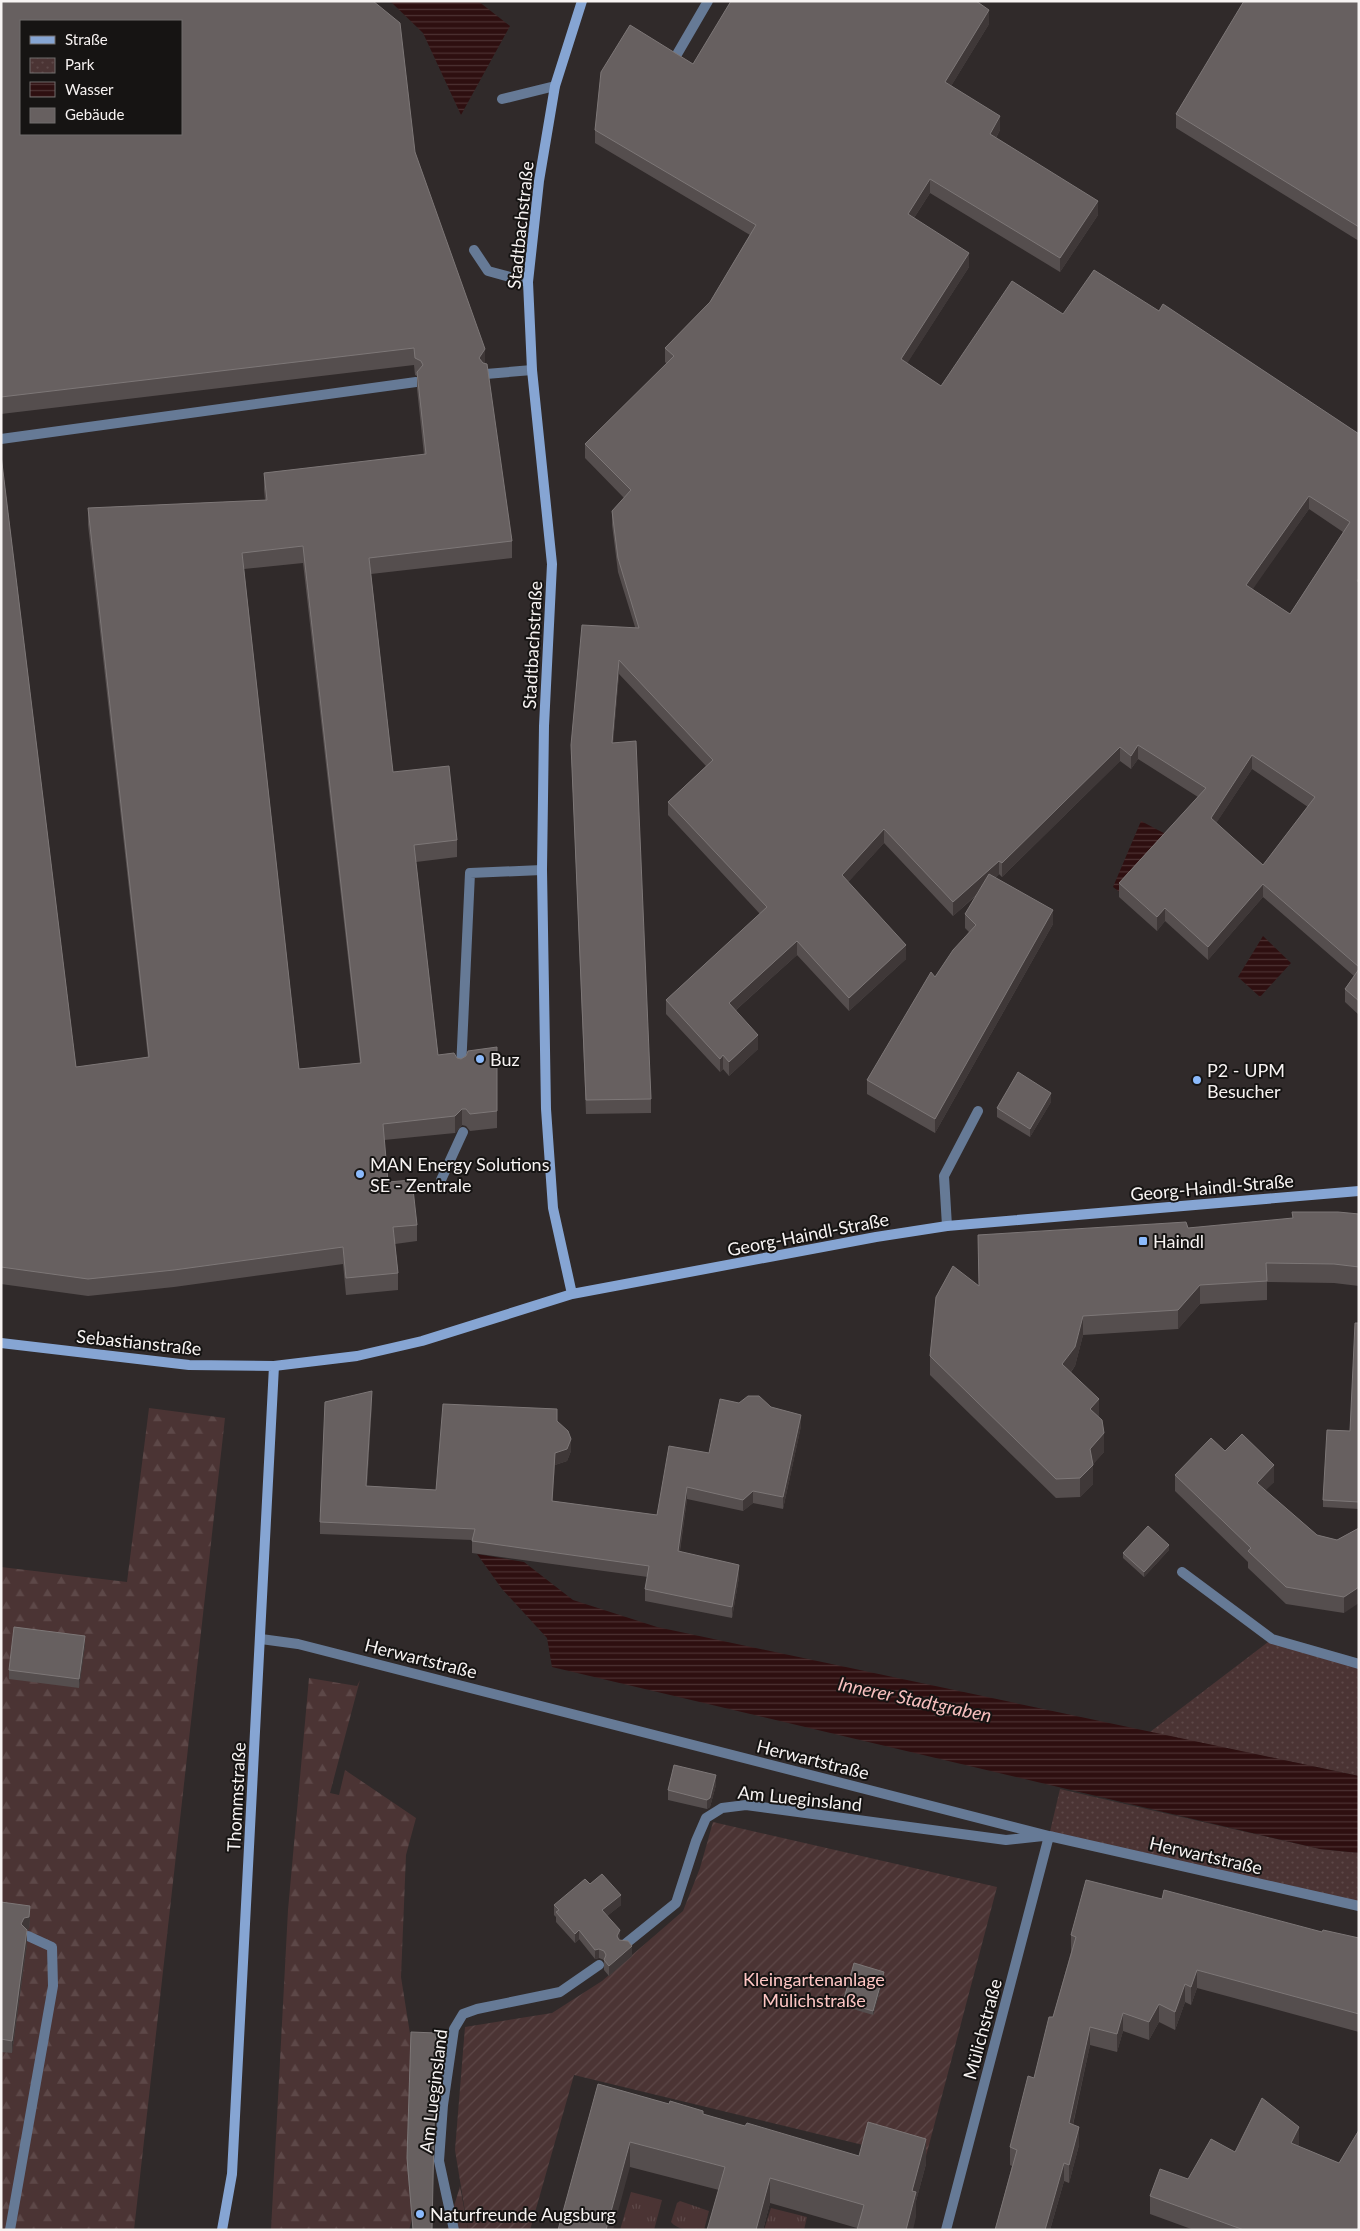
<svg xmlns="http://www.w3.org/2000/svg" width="1360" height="2231" viewBox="0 0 1360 2231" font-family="Lato,sans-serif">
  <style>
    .grass { fill: url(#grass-tufts) }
    .forest { fill: url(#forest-firs) }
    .park { fill: url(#park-dots) }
    .garden { fill: url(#garden-furrows) }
    .water { fill: url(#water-rules) }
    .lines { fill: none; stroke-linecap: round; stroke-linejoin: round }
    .lane { stroke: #667a96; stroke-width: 10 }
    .street { stroke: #667a96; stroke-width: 10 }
    .secondary { stroke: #86a5d3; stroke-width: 10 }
    .wall { fill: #554e4e; fill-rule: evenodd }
    .shaded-wall { fill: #3f3838 }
    .building { fill: #676060; stroke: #7d7777; fill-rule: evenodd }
    .poi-dot { fill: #8bbafc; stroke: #161413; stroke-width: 2 }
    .labels { text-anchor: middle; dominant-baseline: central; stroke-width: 4; stroke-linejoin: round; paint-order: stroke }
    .street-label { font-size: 18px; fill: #f7f3f2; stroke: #161413 }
    .poi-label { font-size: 18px; fill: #f7f3f2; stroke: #161413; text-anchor: start }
    .park-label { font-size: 18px; fill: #fec6c4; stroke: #161413 }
    .water-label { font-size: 19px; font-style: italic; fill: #f7bfbe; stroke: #161413 }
  </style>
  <defs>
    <pattern id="grass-tufts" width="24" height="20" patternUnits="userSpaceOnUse" patternTransform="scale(1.25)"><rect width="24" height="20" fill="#4b3434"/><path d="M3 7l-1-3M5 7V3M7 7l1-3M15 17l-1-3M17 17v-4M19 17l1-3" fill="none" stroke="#5d4848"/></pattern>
    <pattern id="forest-firs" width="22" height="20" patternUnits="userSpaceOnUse" patternTransform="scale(1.25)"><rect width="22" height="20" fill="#4b3434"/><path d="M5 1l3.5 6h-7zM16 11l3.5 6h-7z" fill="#5d4848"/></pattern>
    <pattern id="park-dots" width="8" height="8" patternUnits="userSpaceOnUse" patternTransform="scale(1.25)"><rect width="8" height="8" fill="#4b3434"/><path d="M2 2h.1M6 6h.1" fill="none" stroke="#5d4848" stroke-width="1.8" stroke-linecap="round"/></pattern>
    <pattern id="garden-furrows" width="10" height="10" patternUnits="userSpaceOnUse" patternTransform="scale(1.25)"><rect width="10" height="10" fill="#4b3434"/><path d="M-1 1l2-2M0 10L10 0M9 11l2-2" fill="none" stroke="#5d4848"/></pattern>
    <pattern id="water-rules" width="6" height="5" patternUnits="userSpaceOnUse" patternTransform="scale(1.25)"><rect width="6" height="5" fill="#2e0f10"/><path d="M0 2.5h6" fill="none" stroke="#4d3233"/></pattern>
  </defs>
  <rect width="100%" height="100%" fill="#302a2a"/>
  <!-- grass -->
  <path class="grass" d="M631 2192 662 2200 654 2230H620Z
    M680 2201 709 2211 704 2230C693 2230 678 2231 671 2222L677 2203Z
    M771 2208 807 2217 804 2230H764Z"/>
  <!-- forest -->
  <path class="forest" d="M149 1408 225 1418 134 2230H1V1567L127 1582Z
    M309 1678 357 1686 360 1680 330 1793 339 1795 345 1770 416 1818 406 1855 401 1977 411 2040 407 2154 412 2219 409 2230H271L288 1910Z
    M460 2186 468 2230H447Z"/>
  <!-- park -->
  <path class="park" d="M1272 1639 1359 1664V1776L1150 1732Z
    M1060 1789 1320 1849 1359 1853V1906L1049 1836Z"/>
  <!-- garden -->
  <path class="garden" d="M713 1822 997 1887 925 2160 574 2075 530 2230H468L455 2150 465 2027 552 2013 602 1981 683 1911 700 1868Z"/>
  <!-- water -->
  <path class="water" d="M390 1H478L510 26 461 115 423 33Z
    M1141 821 1173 838 1122 894 1113 887Z
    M1263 936 1291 963 1260 997 1238 977Z
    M477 1554 524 1562 573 1600 657 1627 1359 1776V1853L1320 1849 552 1667 547 1638 502 1589Z"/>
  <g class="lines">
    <!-- lane -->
    <path class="lane" d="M676 56 708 1
      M502 99 555 86
      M474 250 488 271 528 282
      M486 374 532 370
      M1 439 416 382
      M461 1069 470 873 542 870
      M441 1180 463 1132
      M947 1226 944 1176 978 1111
      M10 2230 53 1986 52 1947 28 1936"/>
    <!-- street -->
    <path class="street" d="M1182 1572 1272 1639 1359 1664
      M261 1639 298 1644 1049 1836 1359 1906
      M624 1945 676 1903 696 1841 706 1818 722 1808 746 1805 1006 1840 1043 1836
      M454 2230 439 2161 443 2105 454 2029 463 2014 477 2009 560 1992 599 1965
      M946 2230 1049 1836"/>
    <!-- secondary -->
    <path class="secondary" d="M572 1294 553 1208 546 1109 542 870 544 726 552 564 532 370 528 282 539 181 555 86 582 1
      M1 1343 189 1365 274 1366 357 1356 422 1341 572 1294 876 1237 947 1226 1359 1191
      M222 2230 232 2174 274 1366"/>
  </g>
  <!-- wall -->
  <path class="wall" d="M1 1 415 152 485 364 512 541V558L371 574 393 772 457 840V857L416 862 438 1055 461 1059 497 1047V1128L470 1131 466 1126 462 1125 455 1133 384 1140 388 1182 417 1225V1241L395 1244 398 1273V1290L346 1295 343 1264 174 1287 88 1296 1 1284V455L76 1067 148 1058 88 525V508L265 500 264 490V473L424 455 417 389V376L415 375 414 365 1 414ZM303 563 360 1063 299 1069 244 569Z
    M1359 1V241L1176 128V114Z
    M989 24 951 86 1000 130 996 138 1098 215 1060 272 930 193 914 218 969 267 907 363 941 386 1063 314 1159 311 1359 434V1015L1345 1002V989L1354 976 1263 897 1208 960 1165 921 1157 931 1119 897V883L1198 797 1138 759 1131 769 1120 761 1002 877 999 874 995 878 1053 924 935 1133 867 1094V1080L935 977 969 932 965 928V914L978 894 953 916 884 843 848 882 906 959 849 1011 797 955 736 1010 758 1049 729 1076 723 1069 720 1072 666 1014V1000L760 914 668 815V802L706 766 619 674 613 743 651 1099V1113L586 1114 571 745 635 627 618 572 612 525V511L624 498 585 458V444L667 364 665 362V348L710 302 750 235 595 143V130L693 64ZM1309 509 1343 532 1290 614 1252 589ZM1252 769 1308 807 1263 865 1216 823Z
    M1051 1102 1030 1137 997 1117V1108Z
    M1359 1214V1286L1334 1283 1267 1282V1300L1200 1304 1178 1329 1083 1335 1075 1366 1071 1372 1099 1418 1104 1452 1093 1464V1484L1080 1497 1056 1498 930 1375V1356L979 1285 978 1235 1188 1228Z
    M1359 1323V1509L1323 1507V1500L1350 1431Z
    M372 1403 367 1486 436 1490 557 1421 571 1451 567 1461 555 1465 552 1501 657 1515 709 1453 739 1403 771 1407 801 1426 783 1509 753 1503 743 1511 687 1499 680 1551 739 1577 732 1618 645 1601V1589L648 1577 472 1553V1540L320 1534V1522Z
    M1225 1451 1274 1482 1265 1490 1317 1535 1337 1540 1359 1528 1344 1613 1286 1604 1248 1568V1562L1175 1491V1475Z
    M1169 1550 1144 1577 1123 1558V1553Z
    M85 1645 79 1688 9 1679V1670Z
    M716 1785 710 1807 707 1809 668 1800V1790Z
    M590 1884 621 1905 607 1916 619 1940 632 1956 609 1976 604 1970V1960L599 1958 595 1959 579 1939 575 1943 556 1922V1917L554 1915V1905Z
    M1162 1899 1322 1932 1359 1938V2032L1197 1988 1191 2005 1185 2002 1175 2030 1159 2022 1149 2040 1123 2031 1117 2052 1090 2045 1073 2125 1079 2145 1069 2183 1064 2181 1050 2230H995L1012 2166 1010 2165V2147L1034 2078 1053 2017 1071 1952V1935Z
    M1 1902 30 1919 29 1929 26 1930 27 1943 12 2053 1 2052Z
    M884 1977 873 2015 843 2006V2002Z
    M411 2032 432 2230H413L407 2166Z
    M598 2084 745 2126 859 2156 926 2164 916 2201V2217L857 2228 770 2203 763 2230H707L719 2190 630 2167Z
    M1299 2145 1298 2146 1339 2163 1359 2230H1194L1150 2214V2196L1188 2179 1235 2152Z"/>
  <!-- shaded-wall -->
  <path class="shaded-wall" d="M989 10V24L945 96V82Z
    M1000 116V130L990 148V134Z
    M930 179V193L908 227V214Z
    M1098 201V215L1060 272V258Z
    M969 253V267L901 373V359Z
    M485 349V366L479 358Z
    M1309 496V509L1246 599V585Z
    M619 660V674L612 757V743Z
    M1138 745V759L1131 769V756Z
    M1120 747V761L1002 877V863Z
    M1252 755V769L1211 831V818Z
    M884 829V843L842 889V875Z
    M999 861V874L953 916V902Z
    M1263 884V897L1208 960V947Z
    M1165 908V921L1157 931V917Z
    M1053 910V924L935 1133V1119Z
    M797 941V955L729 1016V1003Z
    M906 945V959L849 1011V998Z
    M758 1035V1049L729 1076V1062Z
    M723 1055V1069L720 1072V1059Z
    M1051 1093V1102L1030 1137V1129Z
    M462 1109V1125L455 1133V1116Z
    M1200 1285V1304L1178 1329V1310Z
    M1083 1316V1335L1075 1366 1062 1383V1364Z
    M372 1391V1403L366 1498V1486Z
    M1099 1399V1418L1090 1409Z
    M801 1415V1426L783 1509V1497Z
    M1104 1433V1452L1090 1468V1449Z
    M571 1439V1451L567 1461 555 1465 552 1512V1501L555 1453Z
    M1093 1465V1484L1080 1497V1478Z
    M1274 1465V1482L1257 1499V1483Z
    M687 1487V1499L678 1563V1551Z
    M753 1491V1503L743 1511V1500Z
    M1169 1545V1550L1144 1577V1572Z
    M739 1565V1577L732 1618V1607Z
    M1359 1587V1603L1344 1613V1597Z
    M85 1636V1645L79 1688V1679Z
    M716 1775V1785L710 1807 707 1809V1800Z
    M621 1895V1905L602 1920V1910Z
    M30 1906V1919L29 1929 24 1931 21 1924Z
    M27 1930V1943L12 2053V2041Z
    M579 1930V1939L575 1943V1934Z
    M620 1930V1940L617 1946V1936Z
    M632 1946V1956L609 1976V1966Z
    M599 1949V1958L595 1959V1950Z
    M1197 1970V1988L1191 2005V1987Z
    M884 1972V1977L873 2015V2011Z
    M1185 1984V2002L1175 2030V2012Z
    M1159 2004V2022L1149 2040V2022Z
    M1123 2013V2031L1117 2052V2034Z
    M1090 2027V2045L1069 2141V2123Z
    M1079 2127V2145L1069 2183V2165Z
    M1299 2127V2145L1291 2161V2143Z
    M926 2139V2164L916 2201V2217L913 2230H906L912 2191Z
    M630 2142V2167L613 2230H606Z
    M1064 2163V2181L1050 2230H1045Z
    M770 2178V2203L763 2230H756Z"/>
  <!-- building -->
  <path class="building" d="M1 1H373L400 23 415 152 485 349 479 358 483 363 487 364 512 541 369 558 393 772 449 766 457 840 414 845 438 1055 454 1053 457 1058 461 1059 466 1056 468 1051 497 1047V1111L470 1114 466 1109H462L455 1116 383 1124 388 1182 412 1180 417 1225 393 1227 398 1273 346 1278 343 1247 174 1270 88 1279 1 1267V455L76 1067 149 1057 88 508 267 500 264 473 426 454 417 372 423 365 421 361 415 358 414 348 1 397ZM21 21H181V134H21ZM303 546 361 1063 299 1069 242 553Z
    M731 1H976L989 10 945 82 1000 116 990 134 1098 201 1060 258 930 179 908 214 969 253 901 359 941 386 1012 281 1063 314 1094 270 1159 311 1163 304 1359 434V578L1357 581 1359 582V967L1263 884 1208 947 1165 908 1157 917 1119 883 1206 788 1138 745 1131 756 1120 747 1002 863 999 861 953 902 884 829 842 875 906 945 849 998 797 941 729 1003 758 1035 729 1062 723 1055 720 1059 666 1000 767 907 668 802 713 760 619 660 612 743 636 741 651 1099 586 1100 571 745 582 625 639 628 618 558 612 511 631 490 585 444 674 356 665 348 710 302 756 225 595 130 601 72 630 25 693 64ZM1309 496 1350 522 1290 614 1246 585ZM1252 755 1315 797 1263 865 1211 818Z
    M1244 1H1359V227L1176 114Z
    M989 874 1053 910 935 1119 867 1080 931 972 935 977 953 950 976 925 965 914Z
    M1359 969V1001L1345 989Z
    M1018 1072 1051 1093 1030 1129 997 1108Z
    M1292 1212H1338L1359 1214V1267L1334 1264 1266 1263 1267 1281 1200 1285 1178 1310 1083 1316 1075 1347 1062 1364 1099 1399 1090 1409 1102 1420 1104 1433 1090 1449 1093 1465 1080 1478 1056 1479 930 1356 936 1297 953 1266 979 1286 978 1235 1186 1222 1188 1228 1293 1218Z
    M1355 1323H1359V1502L1323 1500 1327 1430 1350 1431Z
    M372 1391 366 1486 436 1490 443 1404 557 1409V1421L568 1431 571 1439 567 1449 555 1453 552 1501 657 1515 669 1446 709 1453 720 1399 739 1403 748 1396H759L771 1407 801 1415 783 1497 753 1491 743 1500 687 1487 678 1551 739 1565 732 1607 645 1589 649 1566 472 1541 475 1529 320 1522 325 1402Z
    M1242 1434 1274 1465 1257 1483 1317 1535 1337 1540 1359 1528V1587L1344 1597 1286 1587 1248 1551 1251 1548 1175 1475 1211 1438 1225 1451Z
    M1148 1526 1169 1545 1144 1572 1123 1553Z
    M14 1627 85 1636 79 1679 9 1670Z
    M674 1765 716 1775 710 1798 707 1800 668 1790Z
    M602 1874 621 1895 602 1910 620 1930 617 1936 619 1940 628 1941 632 1946 609 1966 604 1960 606 1955 604 1951 599 1949 595 1950 579 1930 575 1934 556 1912 559 1910 554 1905 585 1879 590 1884Z
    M1086 1880 1162 1899 1164 1890 1322 1932 1323 1930 1359 1938V2014L1197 1970 1191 1987 1185 1984 1175 2012 1159 2004 1149 2022 1123 2013 1117 2034 1090 2027 1069 2123 1079 2127 1069 2165 1064 2163 1045 2230H995L1017 2150 1010 2147 1028 2076 1034 2078 1049 2017H1053L1076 1937 1071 1935Z
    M1 1902 30 1906 29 1917 24 1918 21 1924 27 1930 12 2041 1 2039Z
    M854 1963 884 1972 873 2011 843 2002Z
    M411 2032 436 2033 432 2230H413L407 2158Z
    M598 2084 669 2104 670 2101 703 2111V2114L745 2126 747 2123 859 2156 868 2122 926 2139 912 2191 916 2192 906 2230H857L864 2205 770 2178 756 2230H707L725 2167 630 2142 606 2230H558Z
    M1262 2098 1299 2127 1291 2143 1339 2163 1359 2130V2227L1356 2230H1244L1150 2196 1160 2169 1188 2179 1211 2139 1235 2152Z"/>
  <!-- markers -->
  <g class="poi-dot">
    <circle cx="480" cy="1059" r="5"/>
    <circle cx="1197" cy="1080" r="5"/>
    <circle cx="360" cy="1174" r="5"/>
    <rect x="1138" y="1236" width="10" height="10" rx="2.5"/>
    <circle cx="420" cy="2214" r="5"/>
  </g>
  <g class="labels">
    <!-- street labels -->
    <g class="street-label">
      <text transform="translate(520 225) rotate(-84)">Stadtbachstraße</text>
      <text transform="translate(532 645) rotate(-87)">Stadtbachstraße</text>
      <text transform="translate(1212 1187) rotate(-5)">Georg-Haindl-Straße</text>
      <text transform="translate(808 1234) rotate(-11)">Georg-Haindl-Straße</text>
      <text transform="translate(139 1342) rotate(6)">Sebastianstraße</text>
      <text transform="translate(421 1658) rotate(14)">Herwartstraße</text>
      <text transform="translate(813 1759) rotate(14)">Herwartstraße</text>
      <text transform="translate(236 1797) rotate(-87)">Thommstraße</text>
      <text transform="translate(800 1798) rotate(6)">Am Lueginsland</text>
      <text transform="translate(1206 1855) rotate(13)">Herwartstraße</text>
      <text transform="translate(982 2029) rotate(-75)">Mülichstraße</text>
      <text transform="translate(433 2091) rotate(-83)">Am Lueginsland</text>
    </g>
    <!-- poi labels -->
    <g class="poi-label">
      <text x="490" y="1059">Buz</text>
      <text x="1207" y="1070">P2 - UPM<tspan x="1207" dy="21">Besucher</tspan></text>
      <text x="370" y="1164">MAN Energy Solutions<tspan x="370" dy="21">SE - Zentrale</tspan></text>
      <text x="1153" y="1241">Haindl</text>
      <text x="430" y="2214">Naturfreunde Augsburg</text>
    </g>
    <!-- park labels -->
    <g class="park-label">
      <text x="814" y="1979">Kleingartenanlage<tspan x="814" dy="21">Mülichstraße</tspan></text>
    </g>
    <!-- water labels -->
    <g class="water-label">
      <text transform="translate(915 1699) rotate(12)">Innerer Stadtgraben</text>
    </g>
  </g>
  <!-- border -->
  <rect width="1360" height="2231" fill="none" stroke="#f7f3f2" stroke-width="5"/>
  <!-- legend -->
  <rect x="20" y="20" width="162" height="115" fill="#161413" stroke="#706d6c"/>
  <rect x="30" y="36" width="25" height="8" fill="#86a5d3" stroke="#706d6c"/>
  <text x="65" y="45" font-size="15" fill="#f7f3f2">Straße</text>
  <rect x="30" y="58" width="25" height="15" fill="url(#park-dots)" stroke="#706d6c"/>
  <text x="65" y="70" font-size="15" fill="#f7f3f2">Park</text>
  <rect x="30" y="82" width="25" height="15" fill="url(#water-rules)" stroke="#706d6c"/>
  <text x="65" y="95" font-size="15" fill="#f7f3f2">Wasser</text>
  <rect x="30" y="108" width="25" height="15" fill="#676060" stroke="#706d6c"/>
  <text x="65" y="120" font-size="15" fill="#f7f3f2">Gebäude</text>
</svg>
